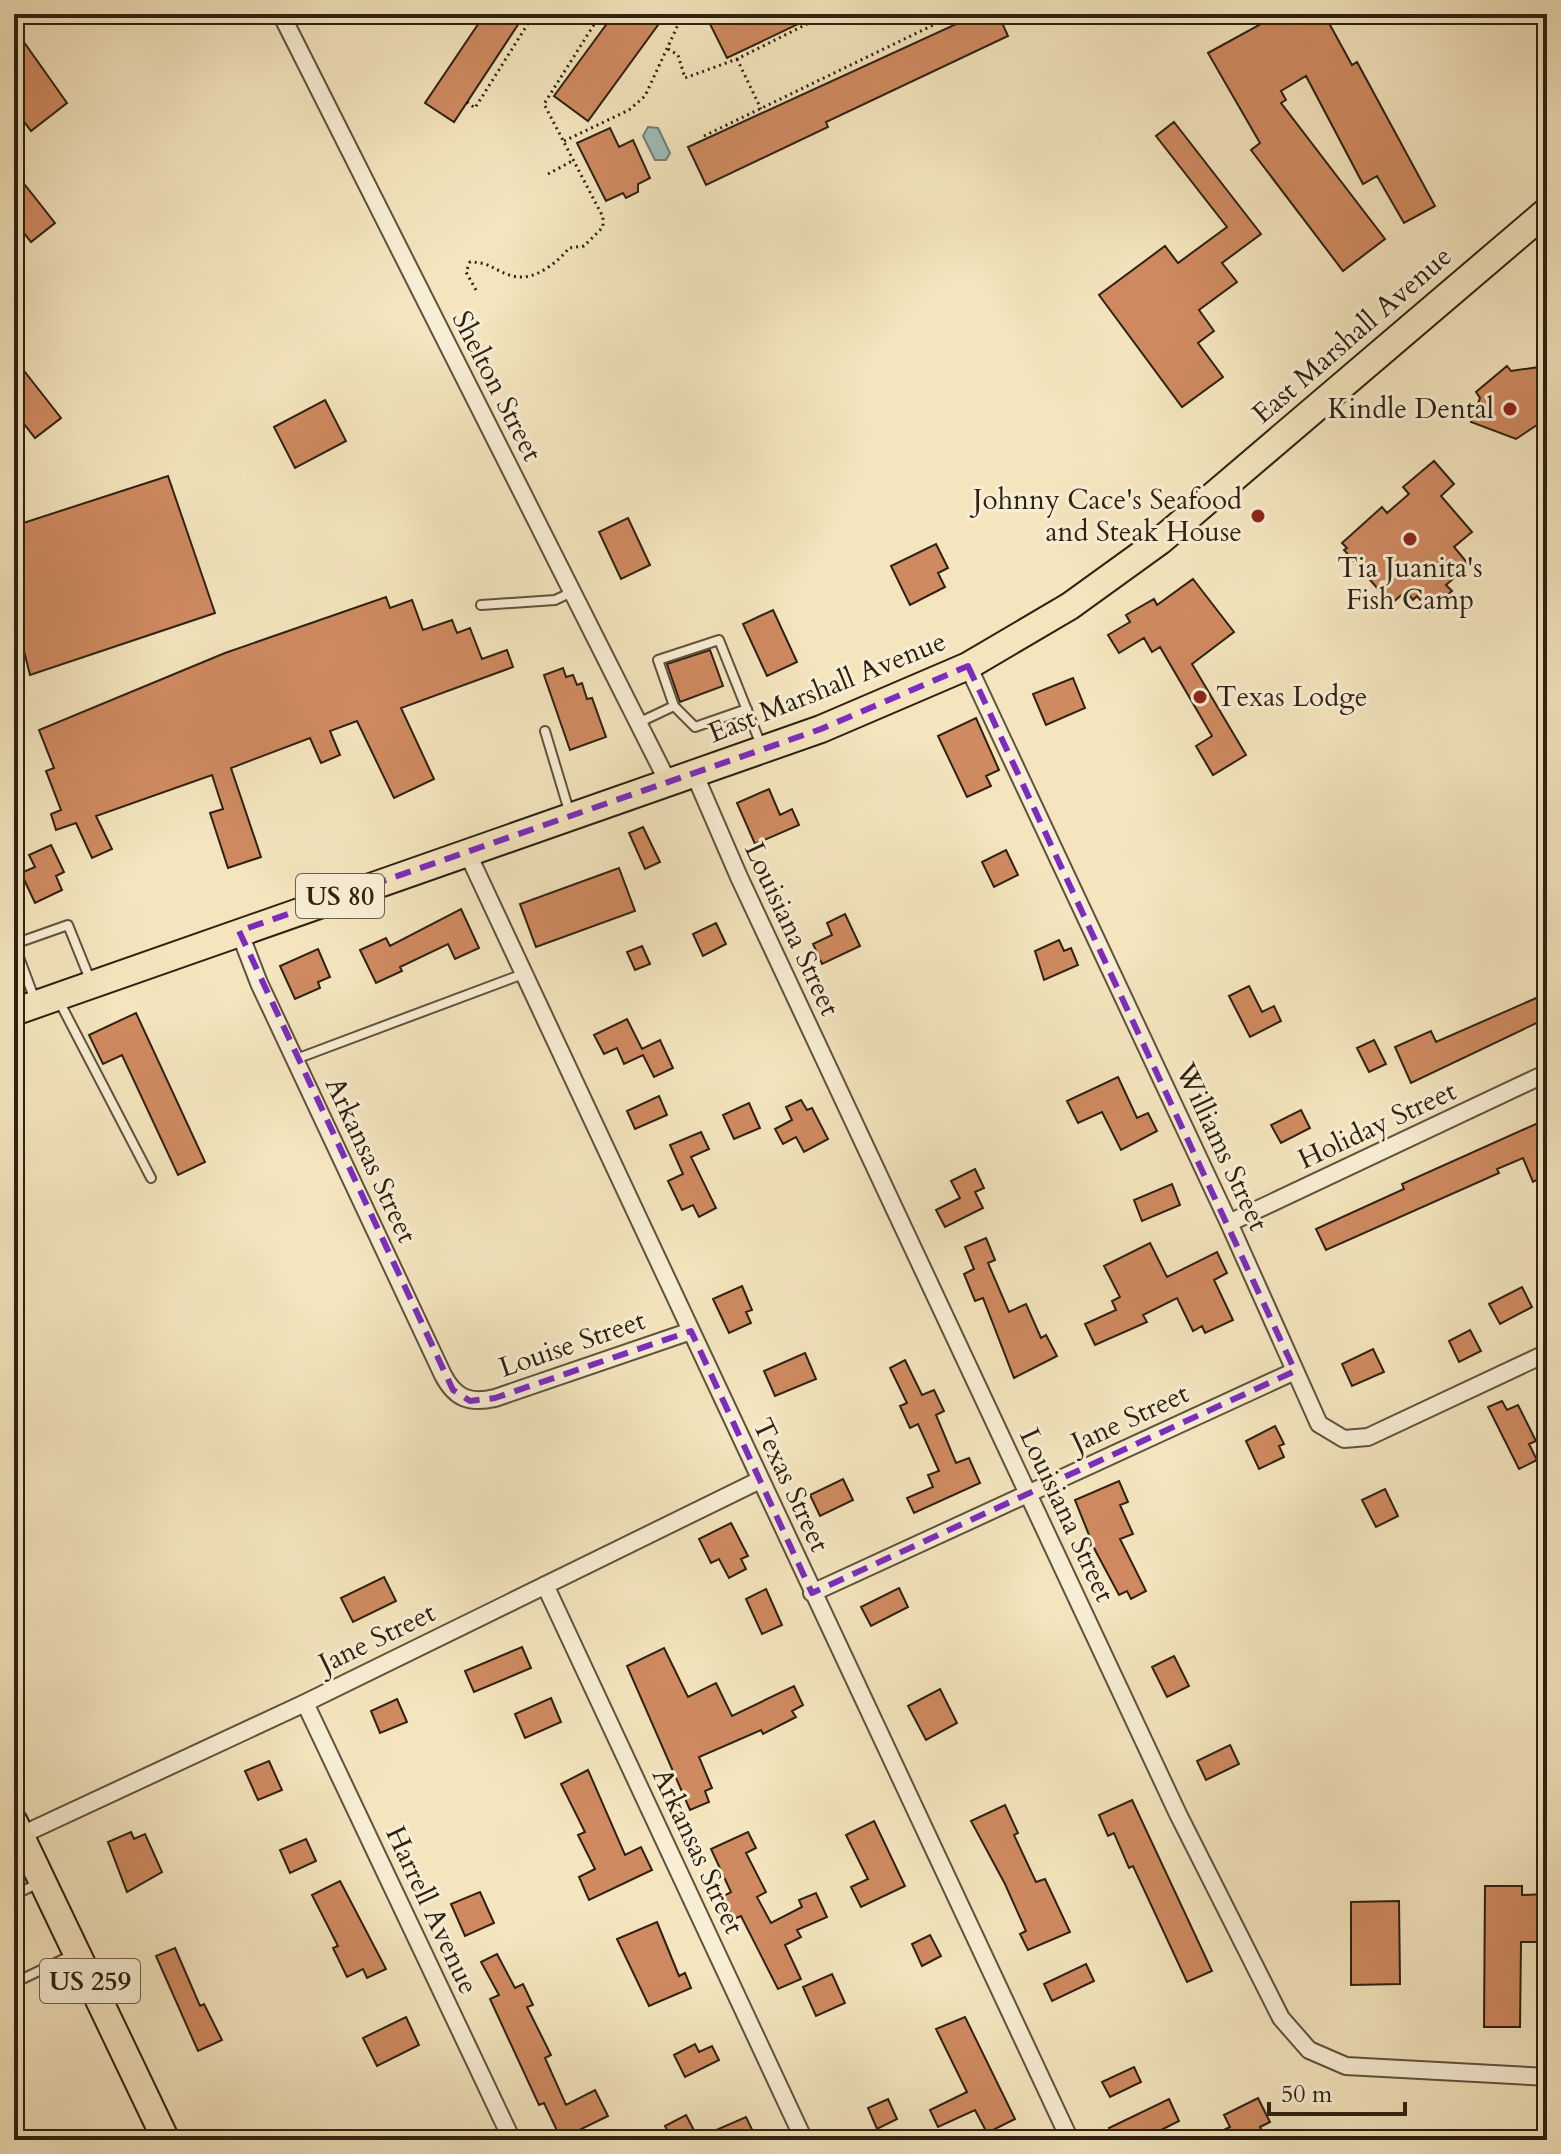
<svg xmlns="http://www.w3.org/2000/svg" width="1561" height="2154" viewBox="0 0 1561 2154" font-family="Cardo,serif">
  <style>
    .water { fill: #9fbdba; stroke: #727f76; stroke-width: 2 }
    .building { fill: #d08a61; stroke: #2e2111; stroke-width: 2 }
    .lines { fill: none; stroke-linecap: round; stroke-linejoin: round }
    .lane-casing { stroke: #60523c; stroke-width: 12 }
    .street-casing { stroke: #60523c; stroke-width: 20 }
    .primary-casing { stroke: #2e2111; stroke-width: 30 }
    .path { stroke: #2e2111; stroke-width: 3; stroke-dasharray: 2 4; stroke-linecap: butt }
    .lane { stroke: #f8eed5; stroke-width: 8 }
    .street { stroke: #f8eed5; stroke-width: 16 }
    .primary { stroke: #f4e5be; stroke-width: 26 }
    .marked { fill: none; stroke: #7b2cbf; stroke-width: 6; stroke-dasharray: 16 10; stroke-linejoin: round }
    .poi-dot { fill: #8f2418; stroke: #f8eed5; stroke-width: 3 }
    .labels { text-anchor: middle; dominant-baseline: central; stroke-width: 6; stroke-linejoin: round; paint-order: stroke }
    .shield { fill: #f8eed5; stroke: #6b5e4c; stroke-width: 2 }
    .shield-label { font-size: 26px; font-weight: bold; fill: #2e2111 }
    .street-label { font-size: 28px; fill: #2e2111; stroke: #f8eed5 }
    .poi-label { font-size: 28px; fill: #2e2111; stroke: #f8eed5; text-anchor: end }
  </style>
  <rect width="100%" height="100%" fill="#f4e5be"/>
  <filter id="stains"><feTurbulence type="fractalNoise" baseFrequency=".0025" numOctaves="4"/><feColorMatrix values="0 0 0 0 .2 0 0 0 0 .09 0 0 0 0 .02 0 0 0 .5 -.17"/></filter>
  <radialGradient id="worn" r=".72"><stop offset=".6" stop-color="#630" stop-opacity="0"/><stop offset="1" stop-color="#630" stop-opacity=".3"/></radialGradient>
  <!-- water -->
  <path class="water" d="M648 127 658 128 670 153 666 160H655L643 136Z"/>
  <!-- building -->
  <path class="building" d="M485 14H525L454 122 425 103Z
    M614 14H666L588 121 554 96Z
    M720 14H819L727 58 708 20Z
    M978 14H998L1008 36 826 122 828 127 706 185 688 147Z
    M1279 14H1324L1352 65 1357 62 1435 206 1404 223 1377 176 1363 184 1306 76 1281 91 1286 100 1281 103 1385 239 1343 271 1251 150 1260 143 1208 53Z
    M14 28 67 103 31 131 14 108Z
    M1174 122 1261 234 1222 263 1237 282 1199 310 1214 331 1198 343 1223 377 1182 407 1099 295 1165 246 1178 263 1227 227 1156 136Z
    M610 128 619 147 633 140 650 178 638 184V192L626 198 623 193 606 201 577 143Z
    M14 171 55 223 31 242 14 220Z
    M14 358 61 418 35 438 14 411Z
    M1507 366 1511 371 1539 367 1546 419 1516 439 1471 422 1480 398 1476 392Z
    M325 400 346 441 295 468 274 427Z
    M1434 461 1454 484 1441 496 1472 532 1454 547 1469 565 1446 585 1452 591 1429 611 1417 596 1413 600 1406 591 1391 604 1344 550 1347 548 1342 543 1382 507 1387 513 1409 494 1403 487Z
    M168 476 215 613 30 675 14 611V526Z
    M628 518 650 565 621 579 599 532Z
    M936 544 948 568 938 573 945 587 910 605 891 566Z
    M1193 579 1234 632 1192 664 1246 755 1213 775 1196 746 1212 736 1160 647 1152 652 1144 638 1119 653 1108 635 1130 622 1126 615 1154 599 1157 605Z
    M386 597 390 608 412 600 423 630 452 620 457 633 470 628 482 659 507 650 513 667 401 708 434 779 394 798 357 721 330 731 340 755 321 763 310 738 231 768 261 857 228 868 210 813 223 809 212 775 96 816 112 849 92 858 76 823 56 830 51 814 61 810 46 771 54 768 39 730 225 653Z
    M773 610 797 662 767 676 743 624Z
    M710 650 723 686 680 702 667 664Z
    M563 668 566 677 573 675 577 685 582 683 587 699 592 698 606 737 570 750 544 675Z
    M1073 678 1085 708 1046 725 1033 694Z
    M976 718 999 770 986 776 991 786 967 797 938 736Z
    M769 789 780 815 792 809 799 825 755 844 737 803Z
    M643 827 660 862 645 869 629 833Z
    M51 845 64 872 56 876 62 890 35 903 21 873 35 867 29 855Z
    M1006 850 1018 875 994 887 982 862Z
    M619 868 635 911 536 947 520 904Z
    M461 909 479 948 455 959 448 944 400 967 402 971 376 983 360 950 386 938 390 946Z
    M845 914 860 946 822 964 813 944 832 935 827 923Z
    M716 923 726 944 703 956 693 934Z
    M1059 940 1064 951 1071 948 1078 965 1044 980 1035 951Z
    M642 946 650 964 635 970 627 952Z
    M318 949 330 977 318 982 320 988 295 999 280 966Z
    M1249 986 1262 1012 1274 1006 1281 1021 1250 1037 1229 996Z
    M1543 995 1547 1018 1411 1083 1395 1047 1431 1031 1436 1042Z
    M136 1013 205 1162 178 1175 122 1055 103 1064 89 1035Z
    M627 1019 642 1049 660 1040 673 1068 654 1077 643 1055 624 1064 617 1048 604 1054 594 1035Z
    M1374 1040 1386 1064 1369 1072 1357 1048Z
    M1118 1077 1137 1118 1148 1113 1157 1131 1121 1150 1102 1112 1078 1123 1067 1101Z
    M659 1096 667 1115 635 1129 627 1111Z
    M801 1100 807 1110 812 1108 828 1139 804 1152 796 1137 783 1144 775 1129 792 1120 786 1107Z
    M749 1103 760 1128 734 1139 723 1115Z
    M1301 1110 1310 1128 1281 1143 1271 1125Z
    M1547 1119V1175L1533 1182 1523 1158 1497 1169 1499 1173 1326 1250 1316 1229 1404 1189 1402 1184Z
    M701 1132 709 1149 691 1157 716 1208 699 1217 693 1205 682 1210 668 1181 683 1174 670 1145Z
    M975 1169 984 1188 975 1192 983 1208 945 1227 936 1210 960 1198 951 1181Z
    M1172 1184 1180 1205 1142 1221 1134 1200Z
    M986 1238 995 1260 988 1263 1009 1312 1026 1304 1041 1338 1046 1335 1057 1356 1014 1378 983 1298 975 1301 964 1274 974 1269 965 1247Z
    M1150 1243 1167 1277 1217 1252 1227 1273 1214 1280 1233 1320 1205 1333 1202 1326 1193 1331 1177 1298 1143 1315 1147 1322 1095 1345 1085 1324 1116 1310 1112 1301 1120 1297 1104 1266Z
    M742 1286 752 1310 746 1312 751 1323 729 1333 713 1299Z
    M1522 1287 1532 1307 1500 1324 1489 1304Z
    M1470 1330 1481 1351 1459 1362 1449 1341Z
    M1373 1349 1384 1372 1352 1386 1342 1364Z
    M805 1353 816 1379 775 1396 764 1371Z
    M905 1360 922 1395 934 1390 944 1411 936 1415 956 1463 969 1458 980 1483 914 1513 907 1498 933 1487 928 1475 939 1471 918 1424 910 1428 900 1406 907 1403 890 1368Z
    M1502 1401 1507 1410 1518 1405 1536 1441 1529 1444 1537 1460 1519 1469 1488 1407Z
    M1275 1426 1284 1444 1279 1446 1284 1457 1259 1469 1246 1441Z
    M843 1479 853 1500 820 1516 810 1495Z
    M1119 1481 1128 1502 1120 1505 1133 1534 1120 1539 1146 1591 1131 1599 1127 1591 1119 1595 1095 1550 1075 1500Z
    M1385 1489 1398 1516 1376 1527 1362 1500Z
    M731 1523 748 1556 741 1559 746 1569 729 1578 719 1559 711 1563 699 1539Z
    M384 1577 396 1601 353 1622 341 1598Z
    M899 1588 908 1607 871 1626 861 1607Z
    M766 1589 782 1625 762 1634 746 1599Z
    M522 1647 531 1668 474 1692 465 1671Z
    M664 1648 688 1697 716 1683 732 1716 794 1686 803 1705 792 1711 796 1717 763 1734 761 1730 699 1757 712 1788 705 1791 709 1802 690 1810 627 1666Z
    M1174 1656 1189 1686 1167 1697 1152 1667Z
    M940 1689 957 1723 926 1740 908 1706Z
    M551 1698 561 1722 525 1738 515 1714Z
    M397 1699 407 1722 380 1733 371 1711Z
    M1230 1745 1239 1764 1206 1780 1197 1761Z
    M269 1761 282 1790 258 1800 245 1771Z
    M588 1770 625 1855 641 1847 652 1870 589 1900 579 1877 595 1869 578 1835 585 1832 561 1784Z
    M1132 1800 1212 1971 1187 1982 1133 1866 1129 1868 1114 1833 1108 1836 1099 1815Z
    M1005 1805 1018 1833 1014 1835 1036 1882 1045 1879 1070 1932 1028 1950 1020 1934 1026 1931 1005 1884 971 1821Z
    M874 1821 905 1886 861 1907 851 1887 868 1879 846 1835Z
    M131 1832 134 1839 145 1834 162 1872 127 1892 108 1842Z
    M748 1832 756 1848 746 1853 766 1892 757 1897 771 1923 802 1907 799 1900 816 1893 827 1917 797 1930 801 1937 785 1945 801 1979 778 1989 741 1916 734 1919 722 1897 731 1892 711 1849Z
    M306 1839 316 1861 290 1873 280 1850Z
    M340 1881 386 1969 367 1978 363 1969 347 1977 333 1948 338 1946 312 1895Z
    M1485 1886H1522V1895L1547 1894V1942H1521L1520 2027H1484Z
    M480 1892 494 1923 465 1936 451 1904Z
    M1399 1901 1400 1984 1351 1985V1902Z
    M657 1922 679 1976 685 1973 691 1988 649 2006 617 1939Z
    M930 1935 941 1956 922 1966 912 1944Z
    M175 1948 200 2006 204 2004 222 2040 198 2051 156 1956Z
    M497 1954 515 1988 523 1984 533 2005 527 2007 551 2055 545 2058 566 2105 595 2090 608 2116 561 2139 544 2103 539 2105 490 1999 499 1995 481 1962Z
    M1086 1964 1094 1981 1052 2001 1044 1984Z
    M832 1974 845 2003 816 2016 803 1987Z
    M406 2017 419 2045 377 2066 363 2038Z
    M965 2017 1015 2119 987 2133 975 2110 938 2127 930 2110 967 2092 936 2029Z
    M695 2044 699 2052 712 2046 719 2060 685 2077 674 2055Z
    M1134 2067 1141 2082 1110 2097 1102 2082Z
    M1258 2098 1270 2122 1260 2127 1262 2131 1244 2140H1203L1230 2127 1224 2115Z
    M888 2099 897 2119 877 2129 868 2108Z
    M1169 2099 1179 2121 1141 2140H1115L1109 2128Z
    M686 2115 698 2138 746 2117 757 2140H672L665 2126Z"/>
  <g class="lines">
    <defs>
      <path id="lane" d="M481 605 555 600 572 592
        M674 706 695 727 747 709
        M638 723 674 706 658 660 719 640 761 745
        M545 731 570 814
        M14 944 68 925 91 982
        M14 944 35 1000
        M59 1001 151 1178
        M296 1059 523 974
        M14 1895 39 1883
        M14 1983 72 1955"/>
      <path id="street" d="M281 14 668 782
        M968 666 1229 1223 1319 1424 1344 1439 1368 1437 1547 1353
        M694 773 739 877 1178 1814 1281 2018 1309 2050 1346 2066 1547 2077
        M467 852 1070 2140
        M239 931 259 983 443 1375C455 1398 469 1404 495 1398L691 1331
        M1229 1223 1547 1073
        M545 1585 804 2140
        M812 1593 1295 1371
        M305 1703 512 2140
        M15 1838 305 1703 760 1480"/>
      <path id="primary" d="M14 1012 821 729 968 666 1070 606 1160 541 1547 211
        M14 1822 166 2140"/>
    </defs>
    <!-- lane casing -->
    <use href="#lane" class="lane-casing"/>
    <!-- street casing -->
    <use href="#street" class="street-casing"/>
    <!-- primary casing -->
    <use href="#primary" class="primary-casing"/>
    <!-- path -->
    <path class="path" d="M668 49 678 55 685 78 737 59 827 14
      M737 59 761 109
      M467 102 475 108 534 14
      M704 136 956 14
      M564 141 629 110 645 96 683 14
      M548 174 574 160
      M476 290 466 272 470 262C491 262 496 272 513 276 534 282 558 262 569 248L584 246 603 227V217L544 104 595 23 593 14"/>
    <!-- lane -->
    <use href="#lane" class="lane"/>
    <!-- street -->
    <use href="#street" class="street"/>
    <!-- primary -->
    <use href="#primary" class="primary"/>
  </g>
  <!-- marked area -->
  <path class="marked" d="M968 666 1295 1371 812 1593 691 1331 495 1398 470 1401 453 1390 239 931 821 729Z"/>
  <!-- markers -->
  <g class="poi-dot">
    <circle cx="1510" cy="409" r="8"/>
    <circle cx="1258" cy="516" r="8"/>
    <circle cx="1410" cy="539" r="8"/>
    <circle cx="1200" cy="697" r="8"/>
  </g>
  <g class="labels">
    <!-- shield labels -->
    <g class="shield">
      <rect x="296" y="874" width="88" height="44" rx="6"/>
      <rect x="40" y="1959" width="100" height="44" rx="6"/>
    </g>
    <g class="shield-label">
      <text x="340" y="896">US 80</text>
      <text x="90" y="1981">US 259</text>
    </g>
    <!-- street labels -->
    <g class="street-label">
      <text transform="translate(1352 335) rotate(-41)">East Marshall Avenue</text>
      <text transform="translate(497 386) rotate(63)">Shelton Street</text>
      <text transform="translate(827 687) rotate(-22)">East Marshall Avenue</text>
      <text transform="translate(792 929) rotate(65)">Louisiana Street</text>
      <text transform="translate(1377 1125) rotate(-25)">Holiday Street</text>
      <text transform="translate(1222 1147) rotate(65)">Williams Street</text>
      <text transform="translate(371 1160) rotate(65)">Arkansas Street</text>
      <text transform="translate(572 1344) rotate(-19)">Louise Street</text>
      <text transform="translate(1130 1418) rotate(-25)">Jane Street</text>
      <text transform="translate(791 1485) rotate(65)">Texas Street</text>
      <text transform="translate(1067 1515) rotate(65)">Louisiana Street</text>
      <text transform="translate(377 1638) rotate(-26)">Jane Street</text>
      <text transform="translate(698 1851) rotate(65)">Arkansas Street</text>
      <text transform="translate(432 1910) rotate(65)">Harrell Avenue</text>
    </g>
    <!-- poi labels -->
    <g class="poi-label">
      <text x="1494" y="409">Kindle Dental</text>
      <text x="1242" y="500">Johnny Cace's Seafood<tspan x="1242" dy="32">and Steak House</tspan></text>
      <text x="1410" y="568" text-anchor="middle">Tia Juanita's<tspan x="1410" dy="32">Fish Camp</tspan></text>
      <text x="1216" y="697" text-anchor="start">Texas Lodge</text>
    </g>
  </g>
  <!-- margin -->
  <rect width="1561" height="2154" fill="none" stroke="#f4e5be" stroke-width="48"/>
  <rect x="16" y="16" width="1529" height="2122" fill="none" stroke="#2e2111" stroke-width="4"/>
  <rect x="24" y="24" width="1513" height="2106" fill="none" stroke="#2e2111" stroke-width="2"/>
  <!-- scale -->
  <path d="M1269 2102v12h136v-12" fill="none" stroke="#2e2111" stroke-width="4"/>
  <text x="1281" y="2102" font-size="24" fill="#2e2111" stroke="#f8eed5" stroke-width="6" paint-order="stroke">50 m</text>
  <rect width="100%" height="100%" filter="url(#stains)"/>
  <rect width="100%" height="100%" fill="url(#worn)"/>
</svg>
